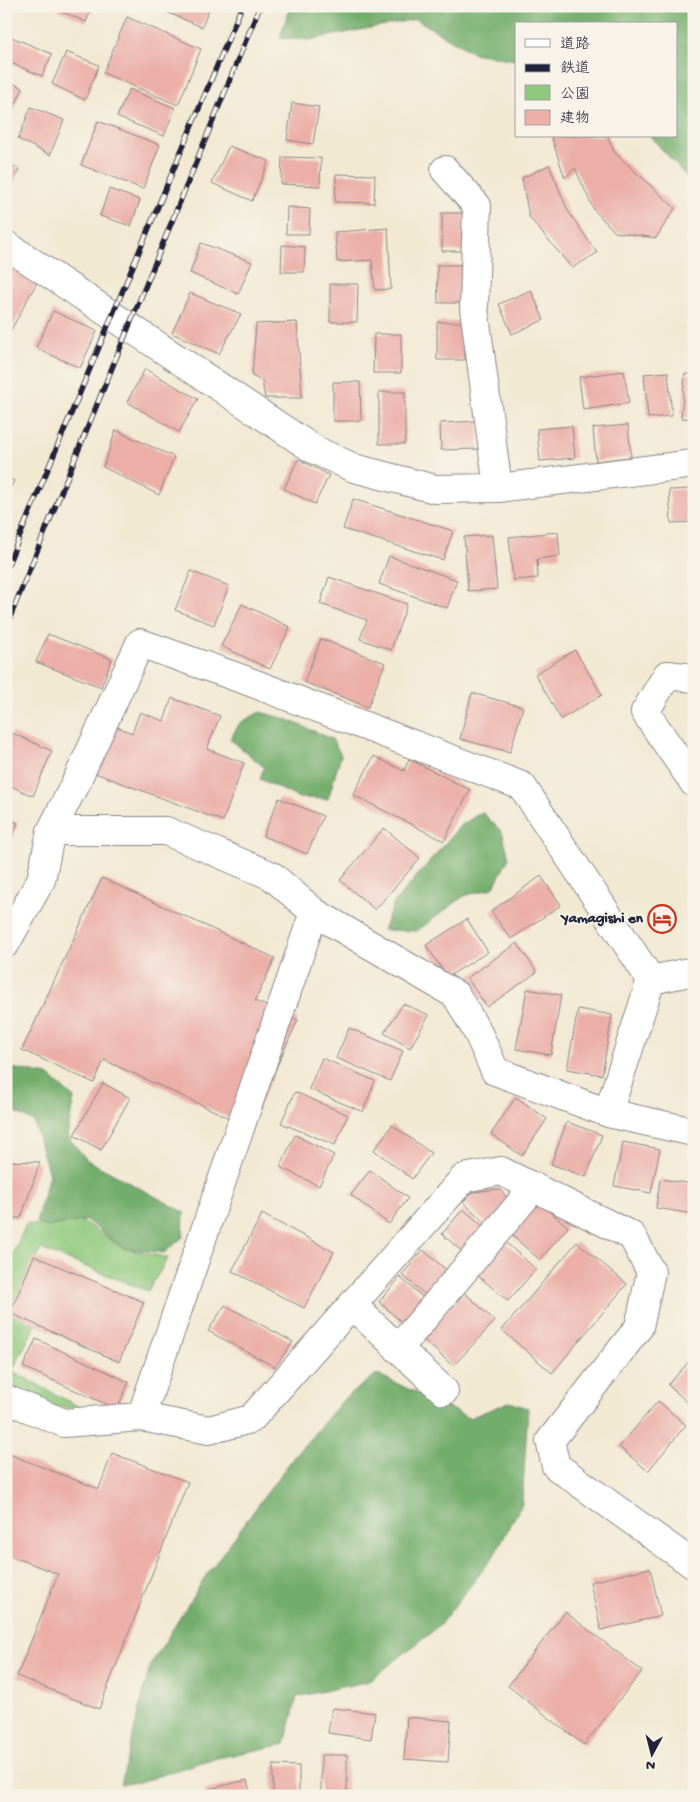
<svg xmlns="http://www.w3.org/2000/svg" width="700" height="1802" viewBox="0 0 700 1802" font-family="'Gochi Hand','Klee One',sans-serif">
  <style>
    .green { fill: #8fc97d; stroke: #58765c }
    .forest { fill: #73ad6c; stroke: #4a6854 }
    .building { fill: #ebafa8 }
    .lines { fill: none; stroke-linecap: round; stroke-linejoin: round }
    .minor-casing { stroke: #8a8687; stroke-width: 30 }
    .minor { stroke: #fff; stroke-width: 28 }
    .rail-casing { stroke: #22223b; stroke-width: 5.5 }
    .rail { stroke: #f7f3e8; stroke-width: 4; stroke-dasharray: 11; stroke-linecap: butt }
    .labels { text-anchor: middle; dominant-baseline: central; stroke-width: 4.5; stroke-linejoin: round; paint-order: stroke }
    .poi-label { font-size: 15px; font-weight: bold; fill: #22223b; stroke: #f7f3e8; text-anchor: end }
  </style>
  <rect width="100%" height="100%" fill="#f7f3e8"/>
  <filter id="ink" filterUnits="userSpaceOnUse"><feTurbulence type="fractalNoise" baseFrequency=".02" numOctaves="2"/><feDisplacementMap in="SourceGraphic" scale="10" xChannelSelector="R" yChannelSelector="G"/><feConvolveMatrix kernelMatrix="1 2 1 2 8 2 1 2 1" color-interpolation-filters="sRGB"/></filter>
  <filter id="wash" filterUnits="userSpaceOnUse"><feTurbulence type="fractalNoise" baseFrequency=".0096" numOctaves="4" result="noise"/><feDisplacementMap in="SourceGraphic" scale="20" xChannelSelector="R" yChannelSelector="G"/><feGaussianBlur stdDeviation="1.12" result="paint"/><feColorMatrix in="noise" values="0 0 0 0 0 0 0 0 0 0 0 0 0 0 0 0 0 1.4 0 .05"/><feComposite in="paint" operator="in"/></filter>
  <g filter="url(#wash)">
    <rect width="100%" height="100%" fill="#f2e9d3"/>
    <!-- green -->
    <path class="green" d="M82 1221 123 1248 168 1258 148 1291 41 1249 12 1308 36 1324 12 1371 81 1408 50 1406 6 1385V1270L26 1224 42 1225Z"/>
    <!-- forest -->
    <path class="forest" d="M290 6H694V185L650 136H676V24H516V60L473 53 416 19 309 40 280 38Z
      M260 712 286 719 332 739 341 755 328 799 299 798 260 779 264 767 230 739 240 723Z
      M482 812 502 832 509 858 493 888 464 896 417 931 383 930 394 903 460 826Z
      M6 1067 48 1075 74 1098 67 1136 87 1160 184 1212 183 1237 164 1253 123 1248 86 1220 47 1227 36 1222 49 1175 34 1122 6 1107Z
      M377 1374 469 1418 509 1402 528 1408 522 1504 493 1557 438 1627 369 1681 297 1697 285 1744 208 1760 140 1782 121 1784 150 1666 205 1577 293 1458 345 1398Z"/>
    <g id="blocks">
      <!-- building -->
      <path class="building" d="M60 6H93L86 22 58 10Z
        M152 6H210L202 27Z
        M127 17 201 49 178 105 103 73Z
        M9 36 52 54 42 76 6 61V43Z
        M66 52 99 65 85 100 52 84Z
        M6 80 23 88 6 125Z
        M129 89 175 108 164 136 117 117Z
        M292 103 319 107 313 144 287 140Z
        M31 107 64 120 50 155 18 139Z
        M98 121 160 145 143 189 81 165Z
        M551 136H608L614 152 675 208 656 238 615 232 594 210 575 168 565 178Z
        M229 146 269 161 252 201 212 183Z
        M282 157 321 158 320 186 281 184Z
        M6 164 19 169 6 200Z
        M549 165 568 211 597 253 572 268 529 217 522 178Z
        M336 174 375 175 374 203 335 202Z
        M109 189 140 200 131 226 100 216Z
        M287 207 310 209 309 234H286Z
        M442 213H469L470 251H442Z
        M388 228 391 289 375 290 372 260 337 262 335 232Z
        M201 243 252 262 238 294 190 273Z
        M282 245 305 247 304 272H281Z
        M6 251 42 273 6 339Z
        M437 265H465V303H438Z
        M330 284H358L357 322H330Z
        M531 290 544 320 512 334 499 304Z
        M190 293 241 314 219 354 172 333Z
        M53 311 97 331 80 368 36 348Z
        M297 322 302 398H265L262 381 252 376 256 324Z
        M437 322H465V360H437Z
        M374 334H401V373H373Z
        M145 369 198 399 179 432 127 402Z
        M624 371 629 403 583 410 579 377Z
        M668 372 672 416 648 418 644 374Z
        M685 374H694V419L681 418Z
        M333 382H360L361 421H333Z
        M379 392H405V444H379Z
        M478 421 479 449 441 450 440 423Z
        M628 425 631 457 596 461 593 428Z
        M572 426 575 458 540 461 537 429Z
        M116 430 174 457 159 495 103 467Z
        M298 459 329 475 315 504 284 489Z
        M6 477 14 481 6 496Z
        M694 489V522L671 523 669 490Z
        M353 499 453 531 443 560 343 529Z
        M558 532 560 556 537 559 538 578 513 580 509 537Z
        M492 535 497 589 468 591 464 537Z
        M389 556 457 580 447 608 379 584Z
        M191 571 229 586 214 625 175 610Z
        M329 577 407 604 391 650 360 639 367 620 320 604Z
        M242 604 290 627 270 669 221 646Z
        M48 634 112 659 101 687 36 662Z
        M321 639 385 663 368 707 304 682Z
        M575 650 602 695 561 719 535 674Z
        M472 693 523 707 510 752 460 739Z
        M172 698 220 716 207 749 244 763 223 821 95 773 113 725 132 733 140 712 164 721Z
        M12 733 52 751 33 796 6 784V746Z
        M374 756 404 771 409 759 470 790 444 841 353 795Z
        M279 798 323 816 307 854 263 836Z
        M6 818 18 823 6 851Z
        M384 828 420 858 375 910 340 880Z
        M541 876 561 905 511 939 491 911Z
        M102 878 275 958 255 1001 298 1020 249 1127 104 1060 94 1083 22 1050Z
        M467 919 488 952 447 977 426 945Z
        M517 943 537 972 487 1007 467 978Z
        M527 989 561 995 551 1055 516 1049Z
        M403 1004 429 1015 410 1048 384 1033Z
        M578 1009 612 1015 602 1075 567 1069Z
        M349 1028 403 1051 390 1081 336 1058Z
        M322 1058 375 1081 363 1112 309 1089Z
        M103 1083 130 1098 101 1150 74 1135Z
        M295 1092 348 1115 335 1145 281 1123Z
        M516 1097 547 1119 522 1156 491 1134Z
        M567 1122 602 1135 586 1177 551 1164Z
        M392 1125 431 1153 412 1179 374 1150Z
        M295 1135 334 1155 319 1186 280 1167Z
        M623 1142 660 1149 651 1193 614 1186Z
        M6 1161 40 1162 21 1218H6Z
        M370 1170 408 1198 389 1224 351 1195Z
        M660 1179 694 1184V1214L656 1208Z
        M499 1189 510 1200 488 1225 463 1202 473 1192Z
        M536 1200 568 1227 540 1260 508 1232Z
        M463 1209 489 1231 467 1256 442 1234Z
        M262 1214 334 1252 304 1308 232 1271Z
        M504 1241 536 1269 508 1301 476 1274Z
        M577 1242 627 1284 552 1373 502 1330Z
        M423 1250 449 1272 428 1297 402 1275Z
        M34 1256 144 1302 119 1362 10 1313Z
        M400 1277 426 1300 405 1325 379 1302Z
        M464 1292 495 1321 453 1366 422 1338Z
        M225 1305 293 1342 275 1367 208 1331Z
        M36 1339 129 1382 117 1409 23 1367Z
        M694 1356V1408L668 1385Z
        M658 1401 686 1425 648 1471 619 1447Z
        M6 1453 99 1489 112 1453 188 1482 99 1709 17 1676 58 1574 6 1554Z
        M650 1568 661 1616 601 1630 590 1582Z
        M565 1612 642 1671 584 1745 508 1686Z
        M332 1708 375 1713 371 1739 328 1733Z
        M407 1717 451 1721 448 1762 404 1759Z
        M321 1755H347V1796H321Z
        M273 1765 299 1766V1796H273Z
        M247 1780 251 1796H206L205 1790Z"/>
    </g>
  </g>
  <g filter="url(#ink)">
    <use href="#blocks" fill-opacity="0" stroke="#8a8687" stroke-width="1"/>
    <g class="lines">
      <defs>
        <path id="minor" d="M445 170 477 206 474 308 498 488
          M6 245 313 449 354 468 435 489 498 488 694 464
          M694 678 667 675 645 712 694 783
          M51 831H166L272 876 314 912 141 1417
          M314 912 456 995 479 1035 495 1071 608 1113 694 1132
          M6 943 41 880 51 831 77 780 140 643 245 680 522 786 651 980 694 971
          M608 1113 651 980
          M352 1305 444 1391
          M398 1349 534 1187
          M6 1399 64 1423 141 1417 209 1430 251 1419 464 1178 501 1171 632 1236 651 1272 639 1327 550 1441 556 1466 694 1565"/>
      </defs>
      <!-- minor casing -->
      <use href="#minor" class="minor-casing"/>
      <!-- minor -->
      <use href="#minor" class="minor"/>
      <defs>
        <path id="rail" d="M6 569 242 6
          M6 627 260 6"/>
      </defs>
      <!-- rail casing -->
      <use href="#rail" class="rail-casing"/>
      <!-- rail -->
      <use href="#rail" class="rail"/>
    </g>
  </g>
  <!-- icons -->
  <defs>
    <symbol id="hotel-ring" viewBox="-11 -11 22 22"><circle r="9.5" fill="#f7f3e8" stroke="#c8321e" stroke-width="1.5"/><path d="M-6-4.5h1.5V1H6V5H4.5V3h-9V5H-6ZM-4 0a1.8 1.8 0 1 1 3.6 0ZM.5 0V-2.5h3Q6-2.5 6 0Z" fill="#c8321e"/></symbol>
  </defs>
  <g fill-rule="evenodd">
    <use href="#hotel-ring" x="646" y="903" width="32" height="32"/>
  </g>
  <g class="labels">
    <!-- poi labels -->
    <g class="poi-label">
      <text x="643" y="919">Yamagishi en</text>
    </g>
  </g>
  <!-- margin -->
  <rect width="700" height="1802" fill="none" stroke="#f7f3e8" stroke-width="25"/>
  <!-- legend -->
  <rect x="515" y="22" width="162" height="115" fill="#f7f3e8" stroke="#a29fa3"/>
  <rect x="525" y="39" width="25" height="8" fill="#ffffff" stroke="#a29fa3"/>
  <text x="560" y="48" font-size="15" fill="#22223b">道路</text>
  <rect x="525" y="64" width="25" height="8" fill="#22223b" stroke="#a29fa3"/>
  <text x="560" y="72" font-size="15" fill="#22223b">鉄道</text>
  <rect x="525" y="85" width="25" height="15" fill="#8fc97d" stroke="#a29fa3"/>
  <text x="560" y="98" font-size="15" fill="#22223b">公園</text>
  <rect x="525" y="110" width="25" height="15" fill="#ebafa8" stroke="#a29fa3"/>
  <text x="560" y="122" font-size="15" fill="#22223b">建物</text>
  <!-- north arrow -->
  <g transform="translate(652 1754) rotate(187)" stroke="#f7f3e8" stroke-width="4" paint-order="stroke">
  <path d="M0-4L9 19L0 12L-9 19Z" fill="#22223b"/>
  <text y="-8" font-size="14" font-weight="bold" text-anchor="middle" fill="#22223b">N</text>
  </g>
</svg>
